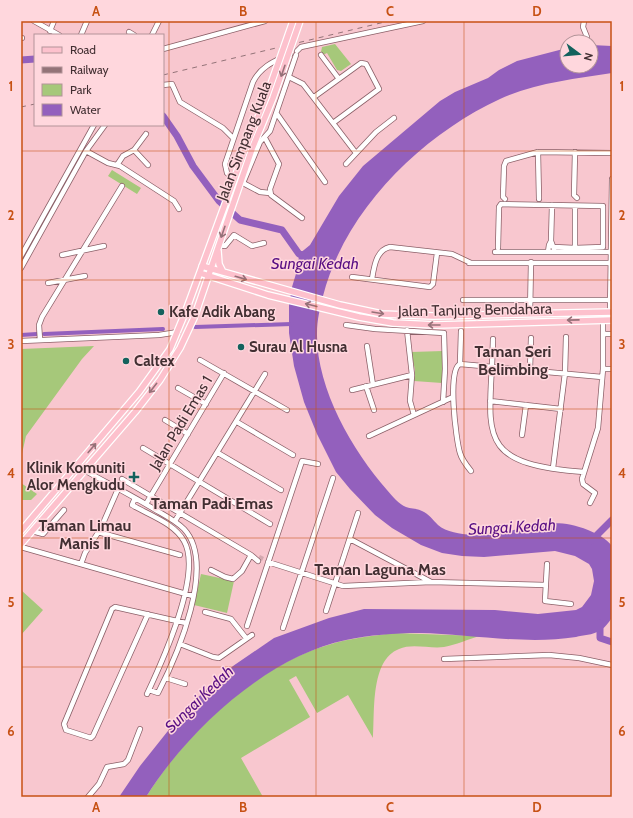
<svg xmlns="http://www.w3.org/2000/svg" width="633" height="818" viewBox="0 0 633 818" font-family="Cabin,sans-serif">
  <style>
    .green { fill: #a6c87a }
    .water { fill: #9360bd }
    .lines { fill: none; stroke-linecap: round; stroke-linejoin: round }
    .canal { stroke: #9360bd; stroke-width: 4 }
    .river { stroke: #9360bd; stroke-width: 7 }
    .minor-tunnel { stroke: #d4a9b0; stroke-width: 4.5; stroke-dasharray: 4.5 2; stroke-linecap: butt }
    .minor-casing { stroke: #8b6068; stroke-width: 6 }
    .major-casing { stroke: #fff; stroke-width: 8 }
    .minor { stroke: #fff; stroke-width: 4.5 }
    .major { stroke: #fdc1cd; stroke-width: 5.5 }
    .rail { stroke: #937378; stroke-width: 1; stroke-dasharray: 5 5; stroke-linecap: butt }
    .major-bridge-casing { stroke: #fff; stroke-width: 8; stroke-linecap: butt }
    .major-bridge { stroke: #fdc1cd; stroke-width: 5.5 }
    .oneway { stroke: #967178 }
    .grid { fill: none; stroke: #c75114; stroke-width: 1; stroke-opacity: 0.55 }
    .poi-dot { fill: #14625d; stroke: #ffd7dd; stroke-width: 1.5 }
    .labels { text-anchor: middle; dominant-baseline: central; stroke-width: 3; stroke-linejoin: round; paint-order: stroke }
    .street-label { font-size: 15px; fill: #422f32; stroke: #ffd7dd }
    .poi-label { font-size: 15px; font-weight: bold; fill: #422f32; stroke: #ffd7dd; text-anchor: start }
    .water-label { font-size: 16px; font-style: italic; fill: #590f84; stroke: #ffd7dd }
    .neighbourhood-label { font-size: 16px; font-weight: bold; fill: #422f32; stroke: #ffd7dd }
    .neatline { fill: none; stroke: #c75114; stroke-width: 1.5 }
    .grid-label { font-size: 13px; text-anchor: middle; font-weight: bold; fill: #c75114 }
  </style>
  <rect width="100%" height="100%" fill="#f8c7cf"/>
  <!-- green -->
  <path class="green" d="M335 44 351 64 341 71 337 70 327 53 323 55 321 52 322 47Z
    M112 170 141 188 137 194 108 176Z
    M94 346 82 359 26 436 21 458V349Z
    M443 351 442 383 414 381 415 370 411 352Z
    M21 483 37 494 31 500H21Z
    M201 574 234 581 227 613 194 605Z
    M21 590 43 610 21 635Z
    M394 633 480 636C468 639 456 645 444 647 430 649 412 643 399 649 370 660 375 713 373 738L348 695 317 713 296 676 289 680 310 717 241 758 263 797H146C185 734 256 666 328 645 350 638 372 636 394 633Z"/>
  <!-- water -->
  <path class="water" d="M591 45 612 46V73C574 79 535 83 500 99 422 135 345 210 323 296 320 308 317 320 317 333 316 388 352 450 387 490 392 496 399 504 406 507 411 509 417 508 422 511 429 514 433 520 438 525 446 532 461 534 471 535 514 538 543 511 588 530 597 534 606 538 612 546V618C608 623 605 628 599 631 593 635 583 635 576 637 525 645 470 634 419 633 394 633 370 635 346 640 268 656 188 730 146 797H119L140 766 187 707 233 666 274 638 329 618 364 609 495 610 538 614 576 610 582 607 591 595 594 581 592 569 589 564 575 556 555 551 484 557 462 556 442 553 421 545 392 528 375 515 350 489 336 472 317 434 304 402 294 366 289 333V305L292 287 298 267 299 254 310 245 339 196 363 166 440 101 455 92 488 78 499 70 517 61 567 48V66H591Z"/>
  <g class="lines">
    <!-- canal -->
    <path class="canal" d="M195 327 292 324
      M44 334 163 329
      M21 335 37 334"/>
    <!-- river -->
    <path class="river" d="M21 60 35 59
      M163 116 177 136 193 166 219 201 240 220 282 230 299 254 307 256
      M591 541 612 520
      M600 623V638L612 642"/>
    <!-- minor-tunnel -->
    <path class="minor-tunnel" d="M259 557 263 559"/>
    <defs>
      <path id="minor" d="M34 21 59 35
        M584 21 583 27 587 37
        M50 31 54 21
        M129 32 134 35
        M81 35 87 21
        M152 35 159 21
        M21 38H22
        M163 49 265 21
        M297 51 301 47 423 21
        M321 55 339 79
        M289 77 303 84 356 153
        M163 85 172 84 180 102 223 128 233 138
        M314 97 361 63 366 64 379 89 333 123
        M277 114 325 182
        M265 138 279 164 270 189 271 195 302 218
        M134 150 148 165
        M86 151 108 163 120 166 174 201 179 209
        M538 152 539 199
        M575 152 574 195 577 198
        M346 164 376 132 394 118
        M117 165 123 156 134 150 146 134
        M234 179 227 173 225 164 253 82C261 66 275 61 290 54
        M243 183 260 142 270 131 296 55
        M243 183 260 192 270 193
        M505 199 503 197 504 166 506 161 538 152 612 153
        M552 205 551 241 554 249
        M219 245 225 246 234 235 252 246 264 243
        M554 247 575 248V206
        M498 248 499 207 501 204 603 206V247L575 248
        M495 252H611
        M548 252 549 245 551 241
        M62 255 104 246
        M21 256 94 125
        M469 263H611
        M21 268 86 151 105 125
        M352 277 430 287 433 284 437 253
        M372 279C374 267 376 250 390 247L452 254 471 263
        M48 283 85 276
        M463 300H611
        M610 312 612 179
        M530 314 531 262
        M346 325 375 329 444 333 445 369 443 402
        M407 330 412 375 410 401 414 415
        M603 334H612
        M493 339C491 432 470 464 584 472
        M40 340 39 325 42 317 122 186
        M21 341 159 335 178 332
        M367 346 373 385
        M200 360 287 410
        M460 364 602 377
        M460 364C447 369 456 440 460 453 462 460 467 466 471 471
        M460 364 461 331
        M603 369H612
        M530 370 531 338
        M366 386 374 410
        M178 388 206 404
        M352 390 412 375
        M490 401 561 409
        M165 420 188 434
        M237 422 293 455
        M522 435 526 405
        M369 436 453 397
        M143 448 270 524
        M218 453 281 490
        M553 468 565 373 566 337
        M84 470C107 483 131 495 154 509 164 515 175 520 184 529 217 564 177 656 158 693L149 690
        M122 479 251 555 258 561
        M135 498 132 505C149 515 174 523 184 541 203 574 162 662 147 694
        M590 503 595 493 583 484 582 479 598 428 603 369V320
        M146 504 224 373
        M175 521 265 374
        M32 531 43 534 64 510
        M98 532 180 555
        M350 539 431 582
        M21 547 193 596
        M268 562 343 586 431 582 546 585
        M81 564 85 553 101 528 118 489
        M547 564 545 601 571 604
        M211 570 225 577 233 579 242 571 251 555
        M326 611 358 513
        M205 612 231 619 246 638
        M148 614 93 736 91 738 66 730 64 724 112 609 115 607 177 621 186 623
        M247 626 302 461 318 464
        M283 628 333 478
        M180 644 213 657 219 658 252 635
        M444 659 549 655 579 658 612 665
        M166 678 185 684
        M88 797 99 784 107 767 124 764 128 760 140 729"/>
      <path id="major" d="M218 251 219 264 223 272
        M202 266 340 305 382 314 433 316 612 312
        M200 273 268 295 359 317 393 323 436 325 612 320
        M21 531 139 392 170 349 185 313 246 147
        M21 544 135 412 160 380 180 348 194 318 252 149"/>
    </defs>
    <!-- minor casing -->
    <use href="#minor" class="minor-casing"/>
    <!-- major casing -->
    <use href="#major" class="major-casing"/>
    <!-- minor -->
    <use href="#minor" class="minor"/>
    <!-- major -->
    <use href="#major" class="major"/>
    <!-- rail -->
    <path class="rail" d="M163 75 389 21
      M21 107 35 104"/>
    <defs>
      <path id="major-bridge" d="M246 147 267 95 293 21
        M252 149 273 98 300 21"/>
    </defs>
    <!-- major-bridge casing -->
    <use href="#major-bridge" class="major-bridge-casing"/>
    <!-- major-bridge -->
    <use href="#major-bridge" class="major-bridge"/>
  </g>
  <!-- one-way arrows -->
  <defs><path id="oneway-shaft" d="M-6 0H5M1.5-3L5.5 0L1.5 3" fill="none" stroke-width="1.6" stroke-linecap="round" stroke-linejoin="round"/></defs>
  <g class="oneway">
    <use href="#oneway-shaft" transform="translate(283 71) rotate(109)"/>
    <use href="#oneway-shaft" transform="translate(223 232) rotate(109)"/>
    <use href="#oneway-shaft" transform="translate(241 278) rotate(16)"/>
    <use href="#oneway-shaft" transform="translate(311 305) rotate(-166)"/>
    <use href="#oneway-shaft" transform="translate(378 313) rotate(9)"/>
    <use href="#oneway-shaft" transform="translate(573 320) rotate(179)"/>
    <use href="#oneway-shaft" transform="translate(434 325) rotate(-180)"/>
    <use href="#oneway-shaft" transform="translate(153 388) rotate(128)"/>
    <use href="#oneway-shaft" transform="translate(92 448) rotate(-50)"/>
  </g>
  <!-- grid -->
  <path class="grid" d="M169 21V797M316 21V797M464 21V797M21 151H612M21 280H612M21 409H612M21 538H612M21 667H612"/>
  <!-- markers -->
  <g class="poi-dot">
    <circle cx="161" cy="312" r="4"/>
    <circle cx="241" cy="347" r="4"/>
    <circle cx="126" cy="361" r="4"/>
    <path d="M132 471h4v4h4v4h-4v4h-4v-4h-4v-4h4z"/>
  </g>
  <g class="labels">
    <!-- street labels -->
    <g class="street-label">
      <text transform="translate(244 141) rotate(-69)">Jalan Simpang Kuala</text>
      <text transform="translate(475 310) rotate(-1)">Jalan Tanjung Bendahara</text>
      <text transform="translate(181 423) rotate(-59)">Jalan Padi Emas 1</text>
    </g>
    <!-- poi labels -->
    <g class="poi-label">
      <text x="169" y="312">Kafe Adik Abang</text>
      <text x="249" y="347">Surau Al Husna</text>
      <text x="134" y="361">Caltex</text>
      <text x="125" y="468" text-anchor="end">Klinik Komuniti<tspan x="125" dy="17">Alor Mengkudu</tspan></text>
    </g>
    <!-- water labels -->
    <g class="water-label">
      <text x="315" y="263">Sungai Kedah</text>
      <text transform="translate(512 527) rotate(-3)">Sungai Kedah</text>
      <text transform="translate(199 699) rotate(-44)">Sungai Kedah</text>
    </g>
    <!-- neighbourhood labels -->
    <g class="neighbourhood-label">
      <text x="513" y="351">Taman Seri<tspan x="513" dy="18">Belimbing</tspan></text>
      <text x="212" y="503">Taman Padi Emas</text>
      <text x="85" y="525">Taman Limau<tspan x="85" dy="18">Manis Ⅱ</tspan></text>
      <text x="380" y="569">Taman Laguna Mas</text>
    </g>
  </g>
  <!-- border -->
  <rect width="633" height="818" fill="none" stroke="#ffd7dd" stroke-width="44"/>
  <!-- legend -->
  <rect x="34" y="34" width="130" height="92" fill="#ffd7dd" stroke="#b39499"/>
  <rect x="42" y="47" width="20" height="6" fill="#fdc1cd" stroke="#b39499"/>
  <text x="70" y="54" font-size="12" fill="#422f32">Road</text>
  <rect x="42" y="67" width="20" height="6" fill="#937378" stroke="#b39499"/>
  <text x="70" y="74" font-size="12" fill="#422f32">Railway</text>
  <rect x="42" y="84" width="20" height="12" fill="#a6c87a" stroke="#b39499"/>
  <text x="70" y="94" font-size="12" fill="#422f32">Park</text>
  <rect x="42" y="104" width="20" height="12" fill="#9360bd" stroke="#b39499"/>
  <text x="70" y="114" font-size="12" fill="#422f32">Water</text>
  <!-- north arrow -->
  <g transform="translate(579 54) rotate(106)"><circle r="19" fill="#ffd7dd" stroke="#b39499"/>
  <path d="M0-3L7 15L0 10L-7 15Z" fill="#14625d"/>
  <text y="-6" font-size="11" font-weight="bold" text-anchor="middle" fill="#422f32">N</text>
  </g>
  <rect x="22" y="22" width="589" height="774" class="neatline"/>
  <g class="grid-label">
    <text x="96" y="16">A</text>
    <text x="243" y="16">B</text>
    <text x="390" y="16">C</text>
    <text x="537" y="16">D</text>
    <text x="11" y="91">1</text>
    <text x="622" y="91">1</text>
    <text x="11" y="220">2</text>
    <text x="622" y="220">2</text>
    <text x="11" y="349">3</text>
    <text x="622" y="349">3</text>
    <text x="11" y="478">4</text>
    <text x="622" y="478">4</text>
    <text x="11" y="607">5</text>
    <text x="622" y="607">5</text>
    <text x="11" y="736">6</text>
    <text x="622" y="736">6</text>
    <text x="96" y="812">A</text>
    <text x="243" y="812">B</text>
    <text x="390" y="812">C</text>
    <text x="537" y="812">D</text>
  </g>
</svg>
